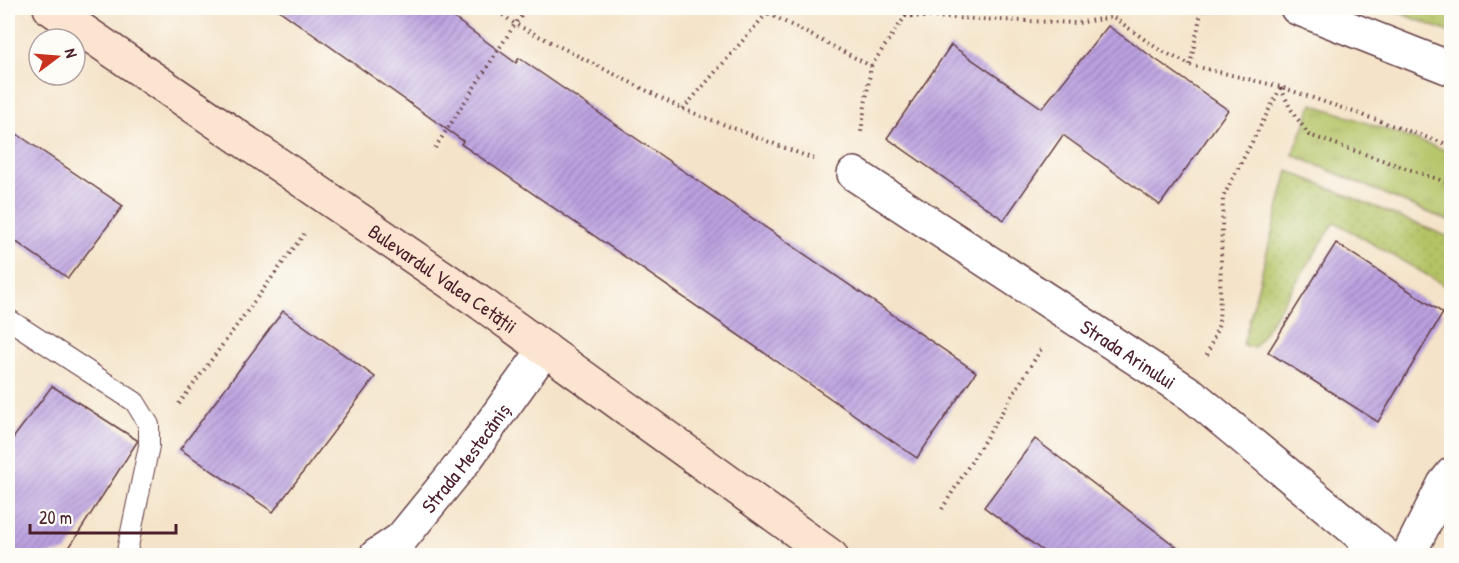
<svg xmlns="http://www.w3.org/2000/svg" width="1459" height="563" viewBox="0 0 1459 563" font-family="'Patrick Hand',sans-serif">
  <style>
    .grass { fill: url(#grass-dots); stroke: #7f7148; stroke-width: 1.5 }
    .park { fill: url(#park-tufts); stroke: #7f7148; stroke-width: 1.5 }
    .building { fill: url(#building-hatch) }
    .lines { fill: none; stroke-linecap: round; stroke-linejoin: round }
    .service-casing { stroke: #643c43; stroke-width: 22 }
    .minor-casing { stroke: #643c43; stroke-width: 36 }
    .secondary-casing { stroke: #643c43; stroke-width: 36 }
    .path { stroke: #643c43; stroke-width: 4; stroke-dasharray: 1.5 4.5; stroke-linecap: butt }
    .service { stroke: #fff; stroke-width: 20 }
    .minor { stroke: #fff; stroke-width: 33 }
    .secondary { stroke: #fce5d0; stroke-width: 33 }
    .labels { text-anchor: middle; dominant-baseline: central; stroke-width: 6; stroke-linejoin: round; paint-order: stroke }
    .street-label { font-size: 20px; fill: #4a1f2b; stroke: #fdfcf7 }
  </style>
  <defs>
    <pattern id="grass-dots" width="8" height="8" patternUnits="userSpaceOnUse" patternTransform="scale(1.5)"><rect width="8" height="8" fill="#b4c365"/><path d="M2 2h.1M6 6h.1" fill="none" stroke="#9ca758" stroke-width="1.8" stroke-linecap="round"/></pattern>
    <pattern id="park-tufts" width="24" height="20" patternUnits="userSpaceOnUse" patternTransform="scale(1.5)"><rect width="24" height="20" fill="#b4c365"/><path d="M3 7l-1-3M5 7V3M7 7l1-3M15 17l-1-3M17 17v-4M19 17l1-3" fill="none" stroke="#9ca758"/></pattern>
    <pattern id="building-hatch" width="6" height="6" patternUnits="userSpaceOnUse" patternTransform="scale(1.5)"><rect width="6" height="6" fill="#bba1e0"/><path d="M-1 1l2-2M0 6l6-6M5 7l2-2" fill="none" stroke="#9a83b6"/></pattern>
  </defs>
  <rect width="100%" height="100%" fill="#fdfcf7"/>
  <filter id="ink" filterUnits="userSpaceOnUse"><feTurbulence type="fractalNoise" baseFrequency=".0167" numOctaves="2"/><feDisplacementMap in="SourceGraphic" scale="12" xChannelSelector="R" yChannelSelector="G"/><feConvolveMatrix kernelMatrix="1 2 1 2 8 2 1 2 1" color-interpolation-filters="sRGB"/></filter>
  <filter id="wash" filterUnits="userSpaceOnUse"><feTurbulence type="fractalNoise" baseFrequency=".008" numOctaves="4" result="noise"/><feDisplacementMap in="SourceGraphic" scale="24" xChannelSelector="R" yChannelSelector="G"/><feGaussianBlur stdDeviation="1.35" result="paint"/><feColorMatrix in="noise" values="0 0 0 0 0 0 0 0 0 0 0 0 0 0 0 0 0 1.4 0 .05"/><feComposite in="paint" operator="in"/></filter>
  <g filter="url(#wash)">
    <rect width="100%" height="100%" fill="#f4e3c8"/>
    <!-- grass -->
    <path class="grass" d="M1386 8H1451V33L1387 8Z
      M1288 171 1451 238V289L1335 222 1254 348 1243 345Z"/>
    <!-- park -->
    <path class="park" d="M1312 104 1451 152V222L1293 155Z"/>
    <g id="blocks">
      <!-- building -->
      <path class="building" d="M276 8H440L516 63 519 58 976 372 917 458 461 144 463 141Z
        M1108 26 1228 110 1160 205 1063 135 1004 220 887 138 951 45 1042 108Z
        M8 128 123 206 68 278 8 236Z
        M1336 243 1443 313 1378 422 1268 352Z
        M283 311 375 377 273 512 180 449Z
        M52 386 137 440V442L67 551 45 555H8V445Z
        M1035 439 1187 555H1048L984 507Z"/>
    </g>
  </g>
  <g filter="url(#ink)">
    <use href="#blocks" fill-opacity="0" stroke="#643c43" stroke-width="1.5"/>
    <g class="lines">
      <defs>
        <path id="service" d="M8 319 135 402 149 425V446L126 556"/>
        <g id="minor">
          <path d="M1297 8 1452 69"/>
          <path id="s1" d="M854 174 1192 395 1386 556"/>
          <path id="s2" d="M376 556 401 539 466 459 545 349"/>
          <path d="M1408 556 1444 484 1452 474"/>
        </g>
        <g id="secondary">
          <path id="s3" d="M50 8 482 304 831 556"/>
        </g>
      </defs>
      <!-- service casing -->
      <use href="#service" class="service-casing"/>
      <!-- minor casing -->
      <use href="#minor" class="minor-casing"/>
      <!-- secondary casing -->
      <use href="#secondary" class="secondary-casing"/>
      <!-- path -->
      <path class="path" d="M493 8 515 24 683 109 814 159
        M758 8 871 66 861 132
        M905 16 1077 23 1113 17 1158 49 1190 65 1281 87 1452 146
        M1190 65 1202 8
        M871 66 911 8
        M1281 88 1290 108 1309 135 1452 184
        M683 109 767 13
        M435 148 515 24 528 8
        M1207 355 1219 324 1223 197 1281 87
        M179 404 304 234
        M942 509 1043 346"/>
      <!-- service -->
      <use href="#service" class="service"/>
      <!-- minor -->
      <use href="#minor" class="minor"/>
      <!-- secondary -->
      <use href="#secondary" class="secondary"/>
    </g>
  </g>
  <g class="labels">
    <!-- street labels -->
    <g class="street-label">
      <text stroke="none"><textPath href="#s3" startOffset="477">Bulevardul Valea Cetății</textPath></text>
      <text stroke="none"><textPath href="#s1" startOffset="328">Strada Arinului</textPath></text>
      <text stroke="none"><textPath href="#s2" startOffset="134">Strada Mestecăniș</textPath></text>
    </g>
  </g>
  <!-- margin -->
  <rect width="1459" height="563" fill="none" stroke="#fdfcf7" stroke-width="30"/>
  <!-- north arrow -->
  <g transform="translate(57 57) rotate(74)"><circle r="28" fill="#fdfcf7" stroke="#b5a4a5" stroke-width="1.5"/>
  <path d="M0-4.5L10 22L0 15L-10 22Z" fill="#c8321e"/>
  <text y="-9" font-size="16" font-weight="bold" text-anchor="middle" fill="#4a1f2b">N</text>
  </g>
  <!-- scale -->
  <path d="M30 524v9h146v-9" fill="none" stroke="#4a1f2b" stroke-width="3"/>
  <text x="39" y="524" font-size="18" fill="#4a1f2b" stroke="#fdfcf7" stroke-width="4.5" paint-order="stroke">20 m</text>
</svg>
